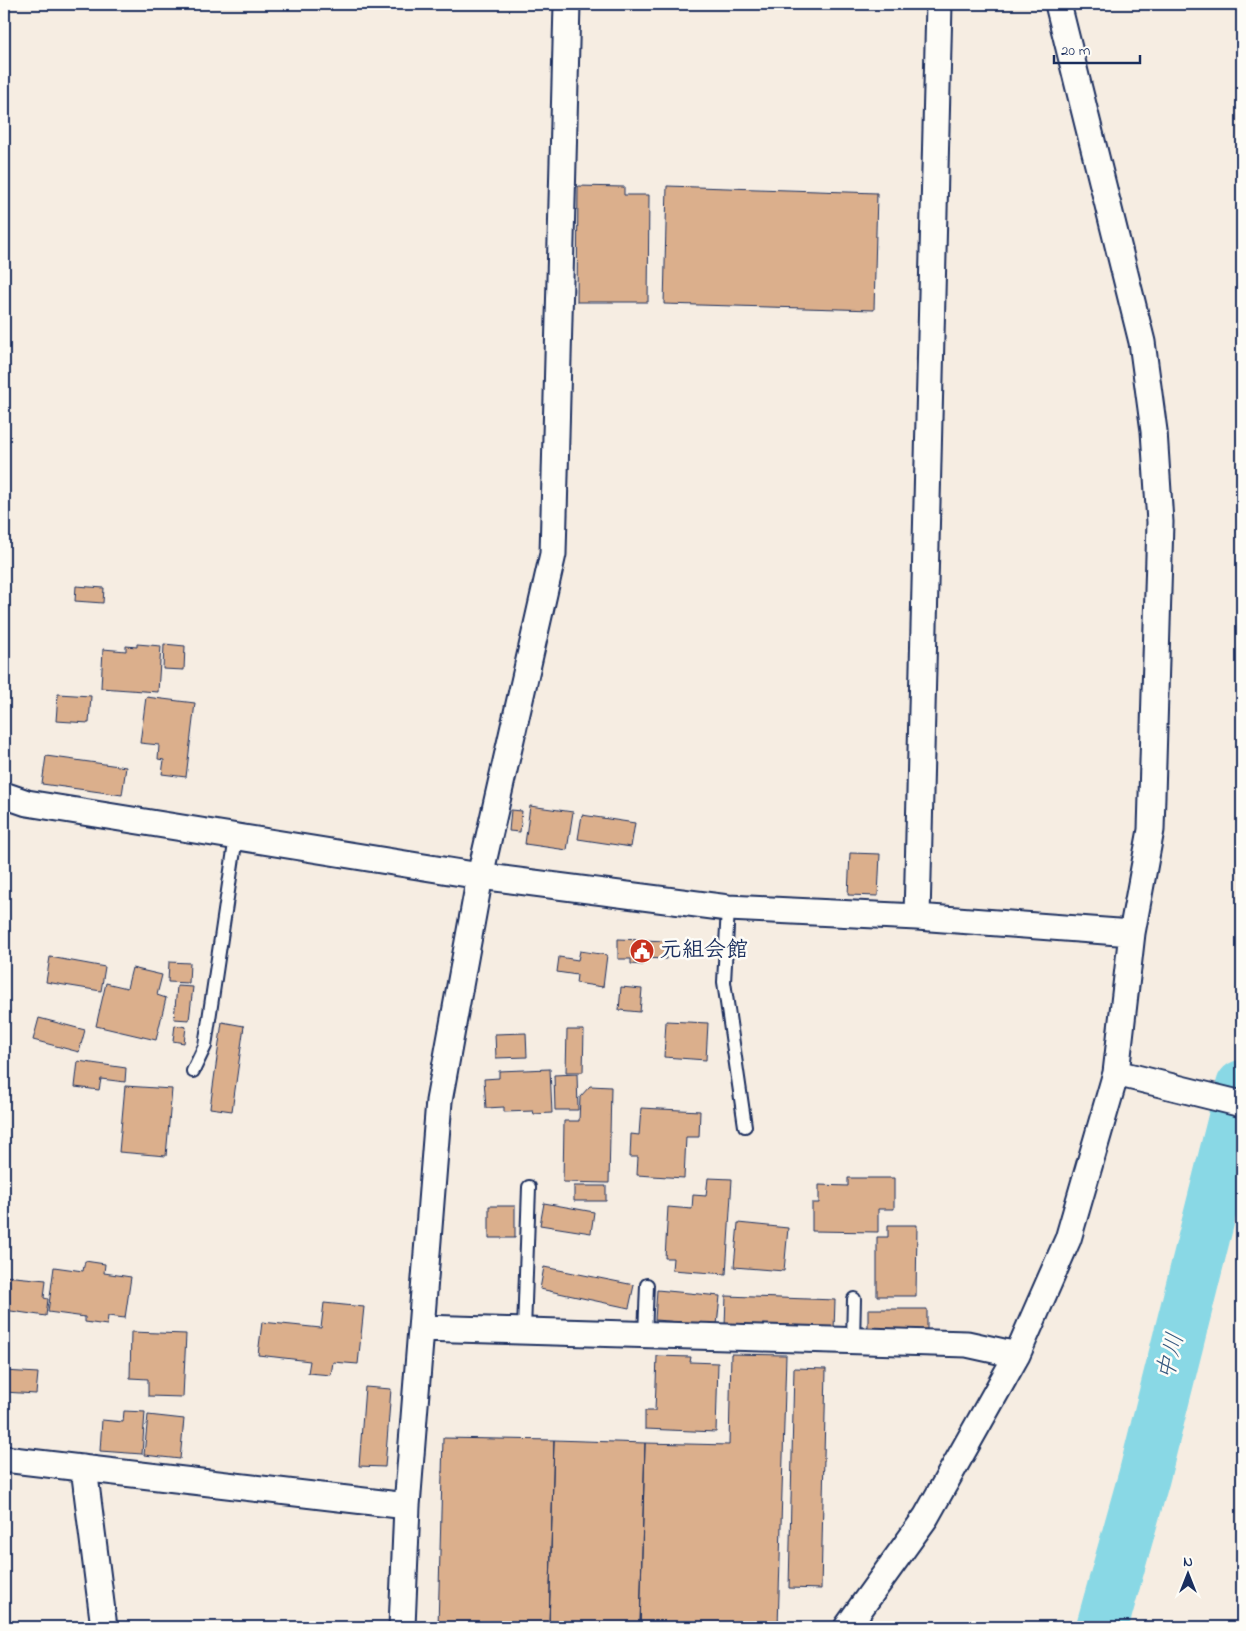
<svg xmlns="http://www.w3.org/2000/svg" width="1246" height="1631" viewBox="0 0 1246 1631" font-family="'Indie Flower','Klee One',sans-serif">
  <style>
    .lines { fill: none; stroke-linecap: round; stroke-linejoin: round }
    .river { stroke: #89d8e5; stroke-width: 52 }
    .building { fill: #dbaf8c; stroke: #1b2f5e }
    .lane-casing { stroke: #1b2f5e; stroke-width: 16 }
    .street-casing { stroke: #1b2f5e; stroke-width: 29 }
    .lane { stroke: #fdfcf7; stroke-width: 12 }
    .street { stroke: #fdfcf7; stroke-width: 25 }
    .labels { text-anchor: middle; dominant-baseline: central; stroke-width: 5; stroke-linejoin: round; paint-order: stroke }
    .poi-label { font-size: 22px; font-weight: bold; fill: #1b2f5e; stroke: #fdfcf7; text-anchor: start }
    .water-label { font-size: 24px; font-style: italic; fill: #365980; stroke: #fdfcf7 }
  </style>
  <rect width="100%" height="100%" fill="#f6ede2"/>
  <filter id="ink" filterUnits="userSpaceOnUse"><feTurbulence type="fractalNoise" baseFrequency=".02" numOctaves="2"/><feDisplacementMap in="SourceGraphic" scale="10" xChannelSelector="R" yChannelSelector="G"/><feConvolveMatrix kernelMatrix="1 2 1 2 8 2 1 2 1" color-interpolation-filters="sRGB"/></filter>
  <g filter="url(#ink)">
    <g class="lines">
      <!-- river -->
      <path class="river" d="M1102 1627 1144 1477 1242 1086"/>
    </g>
    <!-- building -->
    <path class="building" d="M578 186 624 187V195H649L648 302H577Z
      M667 186 877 193 874 310 664 304Z
      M76 586 104 588 103 603 75 601Z
      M137 644 161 646 158 692 101 688 103 649 126 651V646L137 647Z
      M164 644 185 646 184 670 163 669Z
      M58 694 91 696 89 723 56 721Z
      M146 697 195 703 186 777 162 774 164 760 158 759 159 745 140 743Z
      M46 756 126 767 122 795 42 784Z
      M530 806 573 812 567 850 525 844Z
      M511 810 522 811 520 832 509 831Z
      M582 815 635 823 631 847 578 839Z
      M850 853 880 854 878 896 848 895Z
      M618 939 667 941 666 959 643 958V965L631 964V959H618Z
      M580 951 607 955 603 987 576 983 577 975 557 972 559 957 578 960Z
      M50 957 105 967 101 991 46 982Z
      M169 962 190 963 189 983 168 982Z
      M132 968 162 975 157 995 166 998 156 1040 96 1026 106 983 127 988Z
      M177 986 193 987 189 1020 174 1019Z
      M621 987 642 989 640 1012 619 1010Z
      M39 1018 85 1030 79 1052 33 1040Z
      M666 1021 708 1023 706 1060 664 1057Z
      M222 1022 244 1026 232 1111 210 1108Z
      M175 1025 186 1027 184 1043 173 1041Z
      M567 1030H584L583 1072H566Z
      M526 1033 527 1057 496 1058 495 1034Z
      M78 1061 126 1068 125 1082 101 1079 99 1090 75 1087Z
      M550 1069 552 1113 534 1114 533 1111 504 1112V1107L486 1108 484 1079 499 1078V1071Z
      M577 1074 578 1110H555L554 1075Z
      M125 1086 172 1089 166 1156 119 1152Z
      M590 1086 611 1087 609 1183 563 1182 564 1121H579L580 1097Z
      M641 1108 700 1111 699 1137H686L684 1178 637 1175 638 1157H630L631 1134 639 1135Z
      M708 1178 732 1179 726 1274 672 1270 673 1258H665L668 1207 692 1209 693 1195 706 1196Z
      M848 1178H894V1209H878V1232L812 1231V1203H819V1185L848 1186Z
      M574 1186H606V1201H574Z
      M544 1203 594 1212 591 1233 540 1225Z
      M489 1206H515V1238H489Z
      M738 1223 788 1228 784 1271 734 1267Z
      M888 1225H917L916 1296H877V1237H888Z
      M85 1261 105 1264 104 1273 131 1277 125 1318 108 1316 107 1325 85 1322V1317L48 1312 54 1267 83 1271Z
      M544 1267 634 1285 629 1308 540 1289Z
      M4 1276 46 1280 44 1298 48 1299 46 1316 4 1310Z
      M657 1290 720 1296 717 1325 655 1320Z
      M726 1296 835 1300 834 1330 725 1326Z
      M324 1303 364 1307 358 1364 333 1362 331 1375 308 1373 310 1361 258 1355 262 1322 321 1328Z
      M868 1309H927V1332H868Z
      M131 1332 186 1334 183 1397 148 1396V1379L130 1378Z
      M731 1354 786 1355 778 1627H640L645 1443 729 1445Z
      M657 1356 691 1357 690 1362 718 1363 716 1432 645 1429V1411H655Z
      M794 1368 826 1369 821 1589 789 1588Z
      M4 1371 38 1373 36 1394 4 1392Z
      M365 1387 391 1389 385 1467 359 1466Z
      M124 1411 145 1412 142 1454 100 1451 102 1420 123 1422Z
      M148 1415 184 1419 180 1459 144 1455Z
      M443 1438 554 1440 549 1627H438Z
      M554 1440 645 1443 640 1627H549Z"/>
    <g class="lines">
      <defs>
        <path id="lane" d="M728 908 724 982 745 1126
          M193 1071 205 1046 236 837
          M524 1331 529 1187
          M645 1335 647 1285
          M853 1341 854 1299"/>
        <path id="street" d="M4 795 27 803 480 876 728 908 917 917 1132 933
          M917 917 939 4
          M1116 1073 1242 1104
          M421 1328 967 1344 1017 1355
          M4 1459 407 1506
          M84 1468 104 1627
          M402 1627 407 1506 439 1101 480 876 553 554 567 4
          M847 1627 926 1517 1017 1355 1068 1239 1116 1073 1132 933 1151 830 1160 522 1154 431 1142 342 1058 4"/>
      </defs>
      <!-- lane casing -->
      <use href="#lane" class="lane-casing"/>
      <!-- street casing -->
      <use href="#street" class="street-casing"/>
      <!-- lane -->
      <use href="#lane" class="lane"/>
      <!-- street -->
      <use href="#street" class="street"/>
    </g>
  </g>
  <!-- icons -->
  <defs>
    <symbol id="civic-disc" viewBox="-11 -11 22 22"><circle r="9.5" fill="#c8321e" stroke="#fdfcf7"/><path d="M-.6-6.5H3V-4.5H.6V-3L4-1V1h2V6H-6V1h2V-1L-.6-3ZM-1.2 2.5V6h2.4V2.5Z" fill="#fff"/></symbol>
  </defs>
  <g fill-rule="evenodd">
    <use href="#civic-disc" x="628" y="937" width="28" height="28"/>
  </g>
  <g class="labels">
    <!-- poi labels -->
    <g class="poi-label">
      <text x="660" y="951">元組会館</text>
    </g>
    <!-- water labels -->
    <g class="water-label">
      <text transform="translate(1172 1357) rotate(-76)">中川</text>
    </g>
  </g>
  <!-- margin -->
  <rect width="1246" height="1631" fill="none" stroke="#fdfcf7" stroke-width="20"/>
  <rect x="10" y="10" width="1226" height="1611" fill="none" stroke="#1b2f5e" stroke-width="2" filter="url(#ink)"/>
  <!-- north arrow -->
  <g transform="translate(1188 1574)" stroke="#fdfcf7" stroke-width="4" paint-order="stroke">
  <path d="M0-4L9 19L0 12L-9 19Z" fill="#1b2f5e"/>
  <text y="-8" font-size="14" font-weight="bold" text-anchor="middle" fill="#1b2f5e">N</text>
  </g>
  <!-- scale -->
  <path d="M1054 55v8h86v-8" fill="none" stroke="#1b2f5e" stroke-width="2.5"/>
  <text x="1061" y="55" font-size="15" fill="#1b2f5e" stroke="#fdfcf7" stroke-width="4" paint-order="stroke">20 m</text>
</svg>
